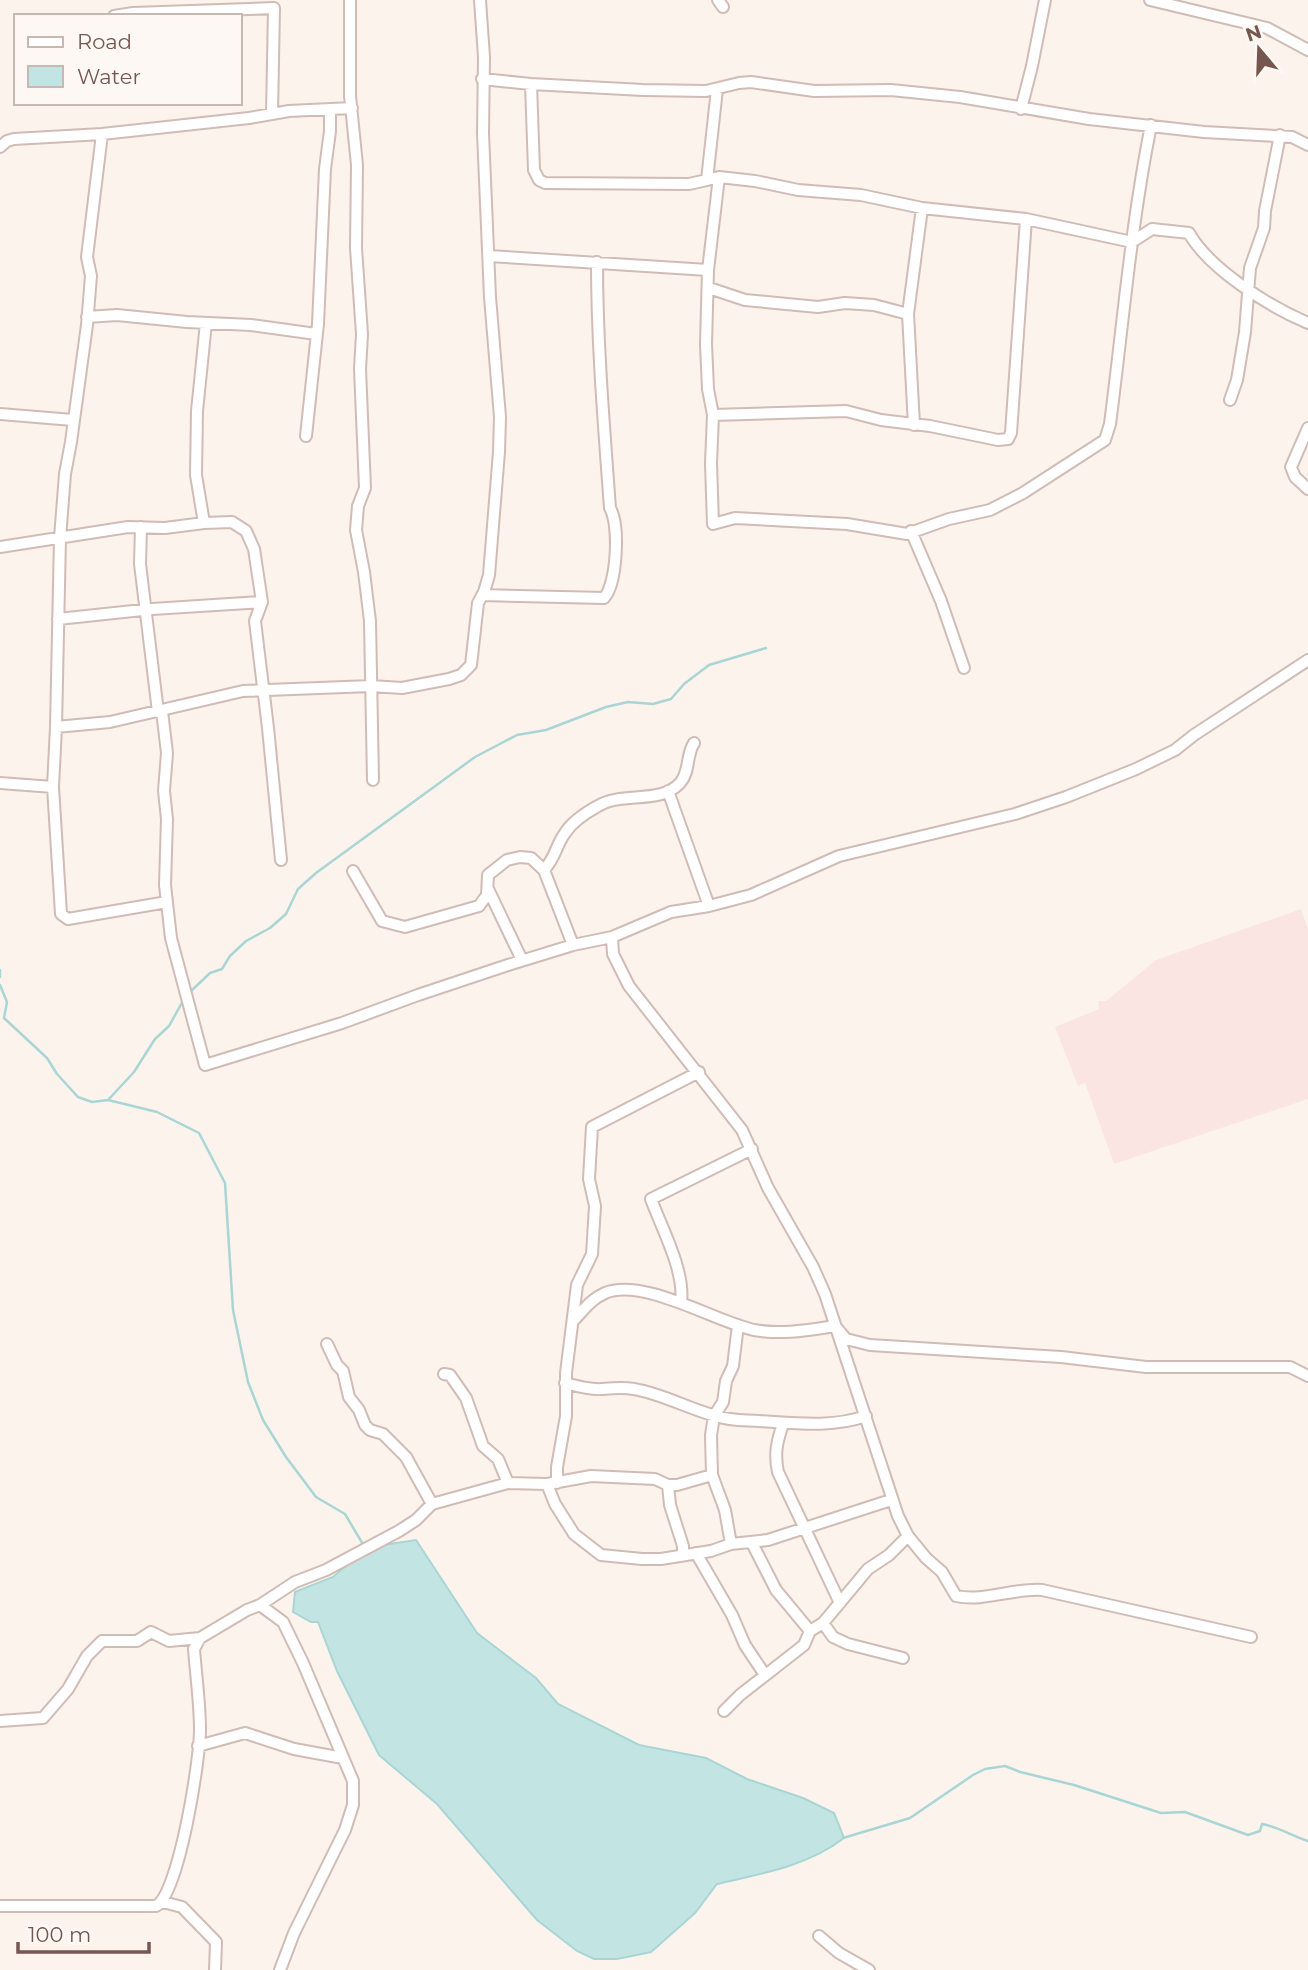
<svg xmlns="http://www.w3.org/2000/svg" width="1308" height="1970" viewBox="0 0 1308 1970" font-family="Montserrat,sans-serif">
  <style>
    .commercial { fill: #fbe5e2 }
    .water { fill: #c2e5e4; stroke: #a9d6d5; stroke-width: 2 }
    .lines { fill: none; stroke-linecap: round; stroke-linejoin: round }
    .stream { stroke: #a9d6d5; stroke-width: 2.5 }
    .minor-casing { stroke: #d0bcb5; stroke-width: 14 }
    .minor { stroke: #fff; stroke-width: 10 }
  </style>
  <rect width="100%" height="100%" fill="#fcf3ed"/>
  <!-- commercial -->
  <path class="commercial" d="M1301 909 1308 929V1099L1114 1164 1085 1083 1078 1086 1055 1027 1099 1009 1098 1001H1106L1156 960Z"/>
  <!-- water -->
  <path class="water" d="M416 1540 477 1633 536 1678 558 1704 639 1745 706 1758 747 1779 803 1798 834 1813 844 1838C808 1866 760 1874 717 1884L695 1913 651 1952 617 1959H594L577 1951 537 1920 437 1804 379 1755 337 1671 318 1622H311L293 1612 295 1592 333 1577 353 1560 383 1545Z"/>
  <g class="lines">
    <!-- stream -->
    <path class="stream" d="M0 970V977
      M0 985 7 1002 4 1018 47 1058 57 1074 78 1097 92 1102 108 1100 157 1112 199 1133 225 1183 233 1310 248 1382 263 1420 286 1457 316 1497 345 1514 364 1546
      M190 992 210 973 222 969 230 956 246 941 270 928 286 914 298 889 316 873 475 757 517 735 546 730 606 707 628 702 653 704 671 699 684 684 709 665 766 648
      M109 1099 134 1072 155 1039 169 1026 184 999
      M843 1838 910 1818 973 1775 985 1769 1005 1766 1020 1772 1074 1785 1161 1813 1185 1812 1248 1835 1260 1831 1262 1824C1279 1827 1292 1836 1308 1841"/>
    <defs>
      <path id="minor" d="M350 0V96L357 165 356 248 362 334 360 369 365 488 358 506 356 530 364 572 370 621 373 780
        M718 0 723 7
        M1150 0 1267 28 1308 50
        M114 16 133 13 274 8 272 114
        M482 79 531 84 643 90 706 91 739 83 751 82 814 91 891 90 960 97 1089 119 1204 132 1292 137 1308 145
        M531 84 534 170 539 180 545 183 689 184 707 180
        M717 89 707 180 719 177 708 270 706 344 708 389 713 415 711 463 713 524 735 518 847 524 907 534 949 519 990 510 1023 493 1105 440 1110 424C1123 324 1131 224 1151 125
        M1021 109 1032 66 1045 0
        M102 134 87 257 91 276 87 325 71 442 65 474 60 538 56 727 53 787 61 914 68 919 167 902
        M0 147 7 141 14 139 102 134 249 118 289 111 352 108
        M719 177 755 181 798 190 861 195 922 208 1026 219 1132 242 1152 229 1189 233C1209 269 1270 307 1308 323
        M489 256 708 270
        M709 288 745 300 818 307 845 303 874 305 908 314 914 425
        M908 314 922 208
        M87 317 117 315 187 322 251 325 316 334
        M1230 400 1237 380 1245 332 1250 268 1264 228 1265 211 1280 135
        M0 414 73 420
        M713 415 846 411 881 420 930 426 998 440 1008 439 1011 433 1026 219
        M1308 428 1291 467 1295 477 1308 489
        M306 436 318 324 325 169 330 131V110
        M204 523 196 475 197 411 206 323
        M141 527 140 564 158 712
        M911 531 941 601 964 668
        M0 547 128 527 165 528 204 523 232 522 246 531 254 549 262 602 255 621 268 728 281 860
        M482 595 604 598C617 584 620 525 610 508 604 426 597 344 597 262
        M58 619 152 609 262 602
        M162 711 167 753 164 791 167 819 165 885 171 938 205 1065 342 1023 418 995 508 965 573 945 612 937 671 912 709 906 751 895 839 856 1015 814 1066 797 1136 769 1175 750 1194 735 1308 660
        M56 727 110 722 243 691 371 686 402 688 449 679 461 675 471 665 478 603 484 592 489 575 499 452 500 417 490 297 483 133 484 57 480 0
        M0 783 53 787
        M668 791 709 906
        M544 870C556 857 556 845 565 833 572 822 587 812 598 806 622 791 660 805 680 783 690 772 686 755 694 743
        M353 871 382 921 405 927 479 906 487 895 488 875 507 860 520 857 531 858 544 870 573 945
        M488 889 522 960
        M612 937 613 954 629 986 742 1130 768 1188 813 1267 825 1294 898 1516 908 1536 926 1558 942 1572 956 1596C984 1602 1013 1588 1042 1590L1251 1637
        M681 1302C685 1271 662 1229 651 1199L752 1149
        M573 1321C583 1311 591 1299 605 1293 643 1277 716 1322 754 1330 782 1335 808 1330 835 1326L846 1339 870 1345 1061 1357 1146 1367H1290L1308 1376
        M327 1344 337 1365 343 1371 349 1397 359 1410 365 1425 370 1430 383 1434 406 1457 432 1504
        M444 1374 450 1375 466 1398 483 1446 498 1459 508 1483
        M565 1383C576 1386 591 1390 602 1389 614 1388 623 1387 634 1389 663 1394 689 1409 716 1416 731 1421 744 1420 759 1421 794 1423 832 1428 866 1416
        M783 1424C777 1441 774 1454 778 1472L840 1603
        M557 1483V1467L566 1416V1373L577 1285 592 1254 595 1206 589 1179 592 1127 699 1072
        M547 1484 555 1504 574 1534 601 1555 642 1559H661L711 1551 731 1544 768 1540 891 1500
        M668 1485 670 1505 683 1546V1554
        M752 1543 776 1590 810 1631
        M731 1544 725 1510 712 1475 711 1435 714 1416 723 1402 726 1381 733 1366 738 1325
        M696 1553 732 1615 745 1645 765 1675
        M260 1605 283 1622 303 1663 353 1781V1805L345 1830 294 1933 280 1970
        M823 1623 833 1637 848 1644 903 1658
        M724 1711 740 1695 804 1645 810 1631 823 1623 868 1569 889 1555 908 1536
        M0 1721 43 1718 68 1689 87 1656 102 1641H137L151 1632 169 1641 200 1638
        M198 1746 245 1733 294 1749 343 1758
        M163 1902 182 1907 216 1942 215 1970
        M0 1906H156C179 1894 200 1759 200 1730 200 1703 196 1676 194 1649L200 1638 247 1610 260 1605 295 1582 326 1570 399 1531 416 1520 432 1504 508 1483 547 1484 591 1476 655 1479 668 1485H677L712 1475
        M819 1936 839 1953 869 1970"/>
    </defs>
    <!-- minor casing -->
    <use href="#minor" class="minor-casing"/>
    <!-- minor -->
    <use href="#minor" class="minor"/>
  </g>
  <!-- legend -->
  <rect x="14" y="14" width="228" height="91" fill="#fef8f4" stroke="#c8b8b2" stroke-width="2"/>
  <rect x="28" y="37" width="35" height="10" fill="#ffffff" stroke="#c8b8b2" stroke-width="2"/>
  <text x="77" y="49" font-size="21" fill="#765750">Road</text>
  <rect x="28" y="66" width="35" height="21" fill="#c2e5e4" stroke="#c8b8b2" stroke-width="2"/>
  <text x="77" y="84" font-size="21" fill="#765750">Water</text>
  <!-- north arrow -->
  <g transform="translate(1259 49) rotate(341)" stroke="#fef8f4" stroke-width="5" paint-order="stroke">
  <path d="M0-5L12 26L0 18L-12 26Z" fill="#765750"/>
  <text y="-10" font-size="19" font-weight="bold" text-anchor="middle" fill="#765750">N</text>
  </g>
  <!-- scale -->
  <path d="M18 1942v10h131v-10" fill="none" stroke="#765750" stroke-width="3.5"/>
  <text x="28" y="1942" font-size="21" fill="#765750" stroke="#fef8f4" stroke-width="5" paint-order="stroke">100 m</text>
</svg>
